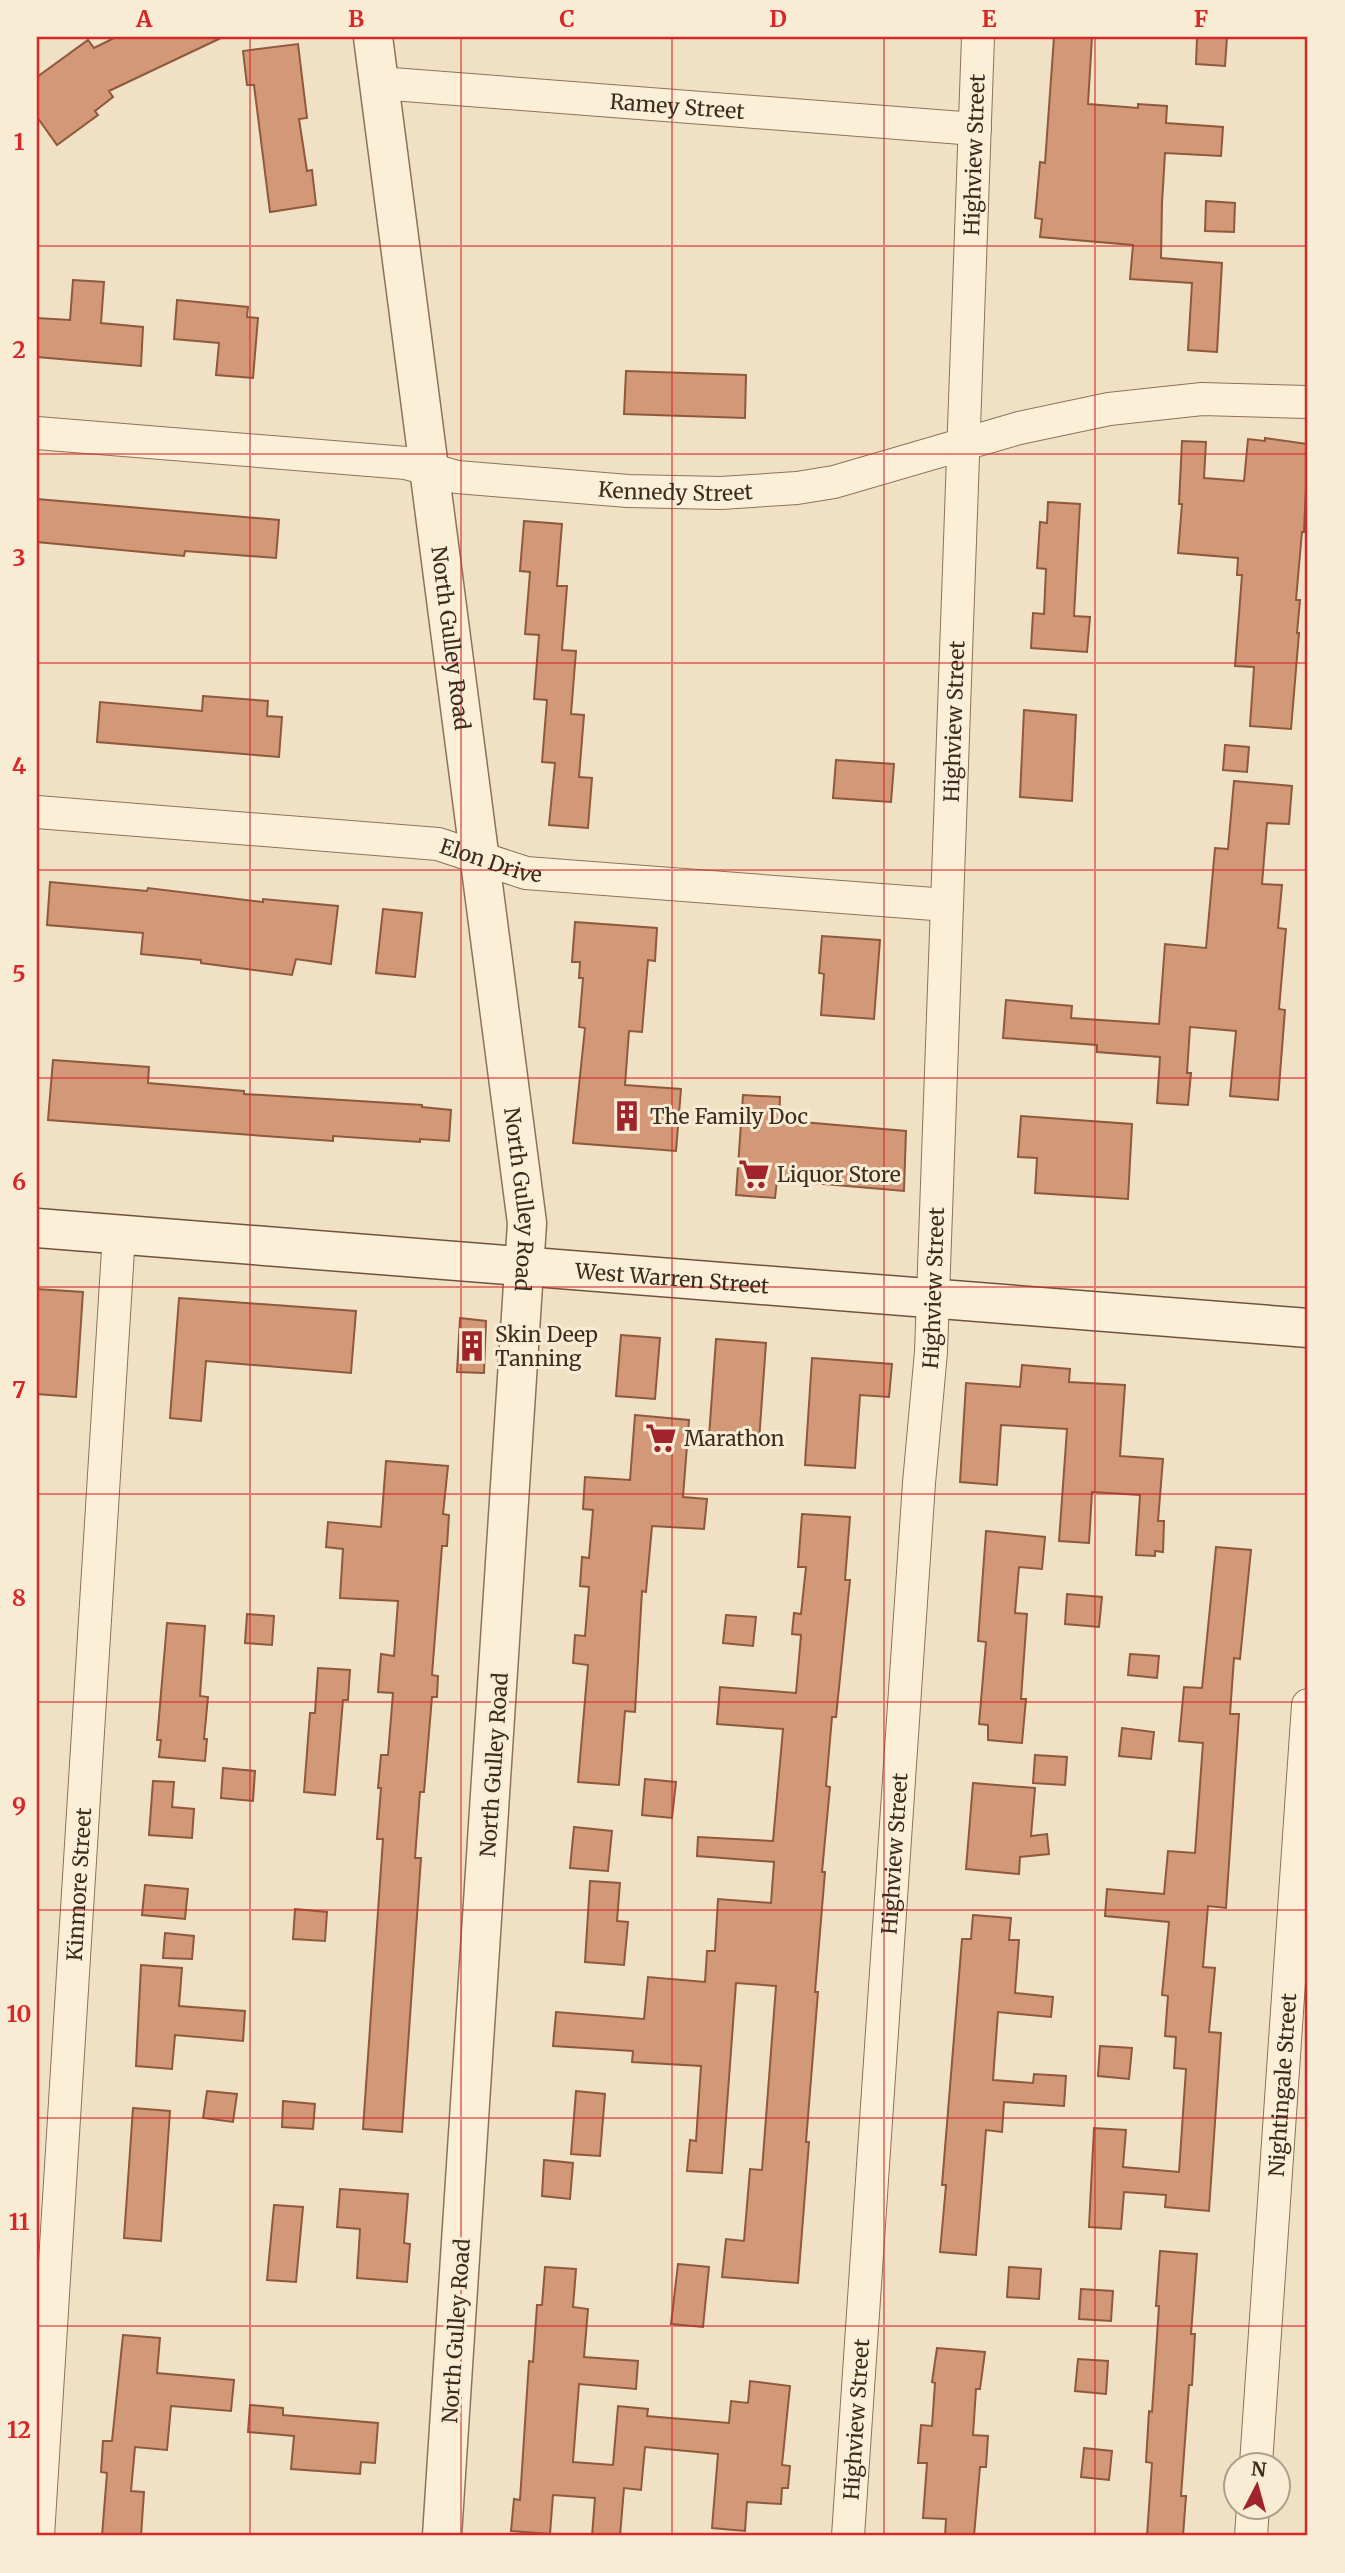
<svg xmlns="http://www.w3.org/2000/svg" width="1345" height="2573" viewBox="0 0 1345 2573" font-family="Merriweather,serif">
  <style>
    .building { fill: #d29877; stroke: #8e593d; stroke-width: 2 }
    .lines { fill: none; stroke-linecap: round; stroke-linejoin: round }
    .minor-casing { stroke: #8d7259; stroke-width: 34 }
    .tertiary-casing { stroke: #8d7259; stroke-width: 41 }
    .secondary-casing { stroke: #6f533c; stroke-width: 41 }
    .minor { stroke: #fbefd8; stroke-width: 32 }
    .tertiary { stroke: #fbefd8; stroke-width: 38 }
    .secondary { stroke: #fbefd8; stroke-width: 38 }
    .grid { fill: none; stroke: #d62828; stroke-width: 2; stroke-opacity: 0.55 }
    .labels { text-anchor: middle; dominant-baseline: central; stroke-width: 6; stroke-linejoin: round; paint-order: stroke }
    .street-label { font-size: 21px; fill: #3c2b1e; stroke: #f8ecd4 }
    .poi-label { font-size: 21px; fill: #3c2b1e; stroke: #f8ecd4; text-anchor: start }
    .neatline { fill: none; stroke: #d62828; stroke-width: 2.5 }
    .grid-label { font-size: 23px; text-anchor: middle; font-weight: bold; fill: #d62828 }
  </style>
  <rect width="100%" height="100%" fill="#f1e1c4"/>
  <!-- building -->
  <path class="building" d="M116 37H223L109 91 113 97 95 111 98 115 57 145 37 117V77L88 40 94 48Z
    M1054 37H1092L1088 104 1138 108V104L1167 106 1166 123 1223 127 1221 156 1165 153 1162 203 1161 258 1222 263 1217 352 1188 350 1192 283 1130 279 1133 245 1040 237 1042 219 1035 218 1040 162 1045 163Z
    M1197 37H1227L1225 66 1196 64Z
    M298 44 307 118 299 119 307 171 312 170 316 205 270 212 254 85H247L243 51Z
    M1206 201 1235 203 1234 232 1205 231Z
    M73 280 104 282 101 323 143 327 141 366 37 357V318L70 320Z
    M177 300 248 307 247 317 258 318 253 378 216 375 219 343 174 339Z
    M626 371 746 375 745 418 624 414Z
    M1265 438 1308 444 1304 532H1302L1296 600H1300L1297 633H1299L1291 729 1250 726 1254 667 1235 666 1242 575H1237L1238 558 1178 553 1182 504H1179L1182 441 1206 442 1204 478 1244 481 1248 439 1265 441Z
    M37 499 279 520 276 558 185 551 184 556 37 542Z
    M1048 502 1080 504 1074 616 1090 617 1087 652 1031 648 1033 613 1044 614 1046 569 1037 568 1040 522 1047 523Z
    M524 521 562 524 557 586H567L562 650 576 651 571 714 584 715 579 777 592 778 588 828 549 825 555 763 542 762 547 700 534 699 539 635 525 634 530 572 520 571Z
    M203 696 268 701 267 716 282 717 279 757 97 742 100 702 202 711Z
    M1024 710 1076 715 1072 801 1020 797Z
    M1225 745 1249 747 1247 772 1223 770Z
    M836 760 894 764 891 802 833 798Z
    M1234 781 1292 786 1289 824 1267 823 1262 884 1282 885 1278 928 1286 929 1279 1009 1285 1010 1278 1100 1230 1096 1236 1031 1190 1027 1187 1073H1191L1188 1105 1157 1103 1160 1057 1097 1052V1045L1003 1038 1006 1000 1072 1006 1071 1018 1159 1024 1165 944 1206 948 1215 848 1228 849Z
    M50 882 147 891 148 888 263 902V899L338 906 331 964 296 959 292 975 201 963V960L141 954 143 933 47 925Z
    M383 909 422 913 415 977 376 973Z
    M575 922 657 928 655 961 648 960 642 1032 629 1031 625 1085 681 1089 676 1151 573 1143 585 1028 579 1027 583 978H579L580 962H572Z
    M822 936 880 940 874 1019 821 1015 824 974 819 973Z
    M53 1060 149 1067 148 1083 244 1091V1094L422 1105V1107L451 1110 449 1141 420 1139V1142L333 1136V1141L48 1120Z
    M743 1095 780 1097 779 1120 906 1131 904 1191 777 1180 775 1198 736 1195Z
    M1021 1116 1132 1124 1128 1199 1035 1193 1037 1158 1018 1157Z
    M37 1289 83 1292 76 1397 37 1394Z
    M179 1298 356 1311 351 1373 206 1361 201 1421 170 1418Z
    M460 1318 486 1321 484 1373 457 1372Z
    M621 1335 660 1338 655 1399 616 1396Z
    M716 1339 766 1343 759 1441 709 1437Z
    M812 1358 892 1364 889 1397 860 1395 855 1468 805 1465Z
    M1022 1365 1070 1369 1069 1382 1125 1385 1120 1456 1163 1459 1158 1521H1164L1163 1552 1155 1551V1556L1136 1555 1140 1495 1092 1492 1089 1543 1059 1541 1067 1429 1001 1425 997 1485 960 1482 966 1383 1020 1387Z
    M635 1415 689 1420 683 1497 707 1499 704 1529 652 1526 646 1592 642 1591 635 1712 625 1711 619 1785 578 1782 588 1665 573 1663 575 1635 585 1636 589 1587 580 1586 582 1557 589 1558 593 1510 583 1509 585 1477 630 1480Z
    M386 1461 448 1466 443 1514 449 1515 447 1546H442L432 1675 438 1676 437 1697H432L424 1792H420L415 1858H421L402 2132 363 2129 383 1839H377L381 1788H378L381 1755H388L393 1693 378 1692 381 1654 394 1656 398 1601 340 1598 343 1549 326 1547 328 1522 381 1527Z
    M802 1514 850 1517 845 1580H850L836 1717H832L826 1786 830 1787 822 1872H825L815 1992H818L806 2142H809L798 2283 722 2277 726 2239 744 2241 750 2169 762 2170 776 1986 736 1983 722 2173 687 2171 690 2140 696 2141 701 2066 632 2062 633 2051 553 2046 556 2012 644 2019 648 1977 705 1982 707 1951H715L718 1899 771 1903 774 1862 697 1856 698 1837 773 1841 783 1729 717 1724 720 1687 796 1693 801 1635 792 1634 794 1613 801 1614 806 1567H798Z
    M986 1531 1045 1537 1042 1569 1019 1567 1015 1613 1027 1614 1021 1699H1026L1022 1743 988 1740V1725L979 1724 986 1642 978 1641Z
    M1216 1547 1251 1550 1240 1659 1234 1658 1230 1714H1239L1226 1908 1208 1906 1203 1967 1215 1968 1209 2032 1221 2033 1209 2211 1165 2207 1166 2195 1124 2192 1121 2229 1089 2227 1094 2128 1126 2130 1123 2167 1179 2172 1186 2069 1174 2068 1176 2037 1165 2036 1168 1996 1162 1995 1169 1922 1105 1916 1107 1889 1164 1894 1168 1851 1195 1853 1203 1743 1179 1741 1184 1687 1202 1688Z
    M1067 1594 1102 1597 1099 1627 1065 1624Z
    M247 1614 274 1616 272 1645 245 1643Z
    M726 1615 756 1617 753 1646 723 1643Z
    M167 1623 205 1626 200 1696 208 1697 204 1739H207L205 1761 159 1757 161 1740H157Z
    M1130 1654 1159 1656 1157 1678 1128 1675Z
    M318 1668 350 1670 348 1700H343L335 1795 304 1792 310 1713H315Z
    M1122 1728 1154 1732 1151 1759 1119 1756Z
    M1035 1755 1067 1757 1065 1785 1033 1783Z
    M223 1768 255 1771 253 1801 221 1798Z
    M645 1779 676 1782 672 1818 642 1815Z
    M153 1781 174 1782 172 1807 194 1809 192 1838 149 1835Z
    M973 1783 1035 1788 1031 1836 1047 1834 1049 1854 1020 1857 1019 1874 966 1869Z
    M574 1827 612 1831 608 1871 570 1868Z
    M590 1881 620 1883 617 1921 628 1922 624 1965 585 1962Z
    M145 1885 188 1889 185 1919 142 1915Z
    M295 1909 327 1912 325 1941 293 1939Z
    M973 1915 1011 1918 1009 1940H1019L1015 1993 1053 1997 1051 2017 998 2012 993 2080 1033 2083 1034 2074 1066 2076 1064 2106 1004 2102 1002 2132 986 2130 976 2255 940 2252 946 2185H942L962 1939H971Z
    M165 1933 194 1936 192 1959 163 1958Z
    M141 1965 182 1968 179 2006 245 2011 243 2041 175 2035 172 2069 136 2066Z
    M1100 2046 1132 2048 1129 2079 1098 2076Z
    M207 2091 237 2094 233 2122 203 2118Z
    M576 2091 605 2094 600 2156 571 2154Z
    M283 2101 315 2104 313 2129 282 2127Z
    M133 2108 170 2111 161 2241 124 2238Z
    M544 2160 573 2163 570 2199 542 2196Z
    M340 2189 408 2194 404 2243 410 2244 407 2282 357 2278 360 2229 337 2227Z
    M274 2205 303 2207 296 2282 267 2280Z
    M1160 2251 1197 2254 1191 2334H1195L1192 2385H1189L1181 2496H1186L1183 2536H1147L1152 2463 1146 2462 1149 2411 1152 2412 1159 2306H1156Z
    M678 2264 709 2267 703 2327 671 2324Z
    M545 2267 576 2269 573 2307 588 2309 584 2357 638 2361 636 2389 579 2384 573 2462 613 2465 618 2406 648 2409 647 2416 729 2423 731 2401 748 2403 750 2381 790 2386 782 2465 790 2466 788 2488H782L781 2504 747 2502 745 2531 712 2528 718 2454 645 2447 641 2490 624 2488 620 2536H592L595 2498 553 2495 550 2534 511 2531 514 2499 520 2500 529 2361 533 2362 537 2305H542Z
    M1009 2267 1041 2269 1039 2299 1007 2297Z
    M1081 2289 1113 2291 1111 2321 1079 2319Z
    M123 2335 160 2338 157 2373 234 2380 231 2411 171 2406 167 2450 135 2447 131 2491 144 2492 141 2536H102L107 2473 101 2472 103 2441H112Z
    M937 2348 985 2352 980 2389H976L973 2435 988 2436 986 2467H980L974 2536H945L946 2519 923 2518 927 2463H918L921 2425 932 2426 935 2383 932 2382Z
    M1078 2359 1108 2361 1106 2394 1075 2391Z
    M250 2405 283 2408V2415L378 2423 375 2463 361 2462 360 2474 291 2469 294 2436 248 2432Z
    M1084 2448 1112 2451 1109 2480 1081 2477Z"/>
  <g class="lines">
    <defs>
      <g id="minor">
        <path id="s1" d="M379 83 975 129"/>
        <path id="s2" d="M37 433 406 463 457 477 628 491 721 493 797 488 834 482 1019 428 1109 409 1202 399 1308 402"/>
        <path id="s3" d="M37 812 438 844 526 873 947 905"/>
        <path id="s4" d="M1256 2464 1308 1705"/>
        <path id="s5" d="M38 2536 119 1234"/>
        <path id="s6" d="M848 2536 919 1483 931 1352 978 37"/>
        <path d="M1251 2536 1253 2506"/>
      </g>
      <g id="tertiary">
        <path id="s7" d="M373 37 527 1223 442 2536"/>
      </g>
      <g id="secondary">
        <path id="s8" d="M37 1228 1308 1328"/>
      </g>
    </defs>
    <!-- minor casing -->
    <use href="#minor" class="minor-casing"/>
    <!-- tertiary casing -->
    <use href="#tertiary" class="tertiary-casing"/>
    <!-- secondary casing -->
    <use href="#secondary" class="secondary-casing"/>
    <!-- minor -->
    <use href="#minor" class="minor"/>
    <!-- tertiary -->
    <use href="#tertiary" class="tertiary"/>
    <!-- secondary -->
    <use href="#secondary" class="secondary"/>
  </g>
  <!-- grid -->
  <path class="grid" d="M250 37V2536M461 37V2536M672 37V2536M884 37V2536M1095 37V2536M37 246H1308M37 454H1308M37 663H1308M37 870H1308M37 1078H1308M37 1287H1308M37 1494H1308M37 1702H1308M37 1910H1308M37 2118H1308M37 2326H1308"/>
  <!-- icons -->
  <defs>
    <symbol id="building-bare" viewBox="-9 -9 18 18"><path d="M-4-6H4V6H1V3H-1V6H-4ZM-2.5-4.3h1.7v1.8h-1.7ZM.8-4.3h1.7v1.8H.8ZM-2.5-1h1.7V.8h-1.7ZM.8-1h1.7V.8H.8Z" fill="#a1242c" stroke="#f8ecd4" stroke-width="2.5" paint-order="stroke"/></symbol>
    <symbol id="supermarket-bare" viewBox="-9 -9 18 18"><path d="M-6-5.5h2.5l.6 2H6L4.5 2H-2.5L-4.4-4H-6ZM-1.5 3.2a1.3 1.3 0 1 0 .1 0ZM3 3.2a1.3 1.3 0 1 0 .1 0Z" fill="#a1242c" stroke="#f8ecd4" stroke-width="2.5" paint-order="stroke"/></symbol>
  </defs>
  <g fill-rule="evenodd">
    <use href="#building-bare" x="605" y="1094" width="44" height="44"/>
    <use href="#supermarket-bare" x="732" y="1152" width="44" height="44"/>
    <use href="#building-bare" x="450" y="1324" width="44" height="44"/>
    <use href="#supermarket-bare" x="639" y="1416" width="44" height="44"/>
  </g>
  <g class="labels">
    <!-- street labels -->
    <g class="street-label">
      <text stroke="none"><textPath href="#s1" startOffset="299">Ramey Street</textPath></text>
      <text stroke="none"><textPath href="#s6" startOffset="2385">Highview Street</textPath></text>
      <text stroke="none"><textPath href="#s2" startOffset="642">Kennedy Street</textPath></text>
      <text stroke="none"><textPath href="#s7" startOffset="606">North Gulley Road</textPath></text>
      <text stroke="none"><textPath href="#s6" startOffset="1818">Highview Street</textPath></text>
      <text stroke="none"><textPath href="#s3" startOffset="458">Elon Drive</textPath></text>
      <text stroke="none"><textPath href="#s7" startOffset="1172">North Gulley Road</textPath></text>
      <text stroke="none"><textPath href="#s8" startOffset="637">West Warren Street</textPath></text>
      <text stroke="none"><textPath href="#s6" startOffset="1251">Highview Street</textPath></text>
      <text transform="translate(494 1765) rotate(-86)">North Gulley Road</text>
      <text stroke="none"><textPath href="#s6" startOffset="684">Highview Street</textPath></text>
      <text stroke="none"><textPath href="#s5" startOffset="653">Kinmore Street</textPath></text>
      <text stroke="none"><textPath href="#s4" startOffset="380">Nightingale Street</textPath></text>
      <text transform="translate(456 2331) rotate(-86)">North Gulley Road</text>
      <text stroke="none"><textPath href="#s6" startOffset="117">Highview Street</textPath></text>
    </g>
    <!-- poi labels -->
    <g class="poi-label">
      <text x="650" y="1116">The Family Doc</text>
      <text x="777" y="1174">Liquor Store</text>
      <text x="495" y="1334">Skin Deep<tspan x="495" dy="24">Tanning</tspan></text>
      <text x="684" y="1438">Marathon</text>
    </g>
  </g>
  <!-- border -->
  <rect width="1345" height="2573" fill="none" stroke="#f8ecd4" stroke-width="77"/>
  <!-- north arrow -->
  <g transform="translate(1257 2486) rotate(6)"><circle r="33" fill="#f8ecd4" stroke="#ad9f8b" stroke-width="2"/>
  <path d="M0-5L12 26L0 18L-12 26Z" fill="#a1242c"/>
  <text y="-10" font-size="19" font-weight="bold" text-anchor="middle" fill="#3c2b1e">N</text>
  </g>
  <rect x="38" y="38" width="1268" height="2496" class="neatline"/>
  <g class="grid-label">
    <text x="144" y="27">A</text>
    <text x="356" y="27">B</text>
    <text x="567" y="27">C</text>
    <text x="778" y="27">D</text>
    <text x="989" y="27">E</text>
    <text x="1201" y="27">F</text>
    <text x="19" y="150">1</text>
    <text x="19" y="358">2</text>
    <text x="19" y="566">3</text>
    <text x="19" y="774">4</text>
    <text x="19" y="982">5</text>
    <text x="19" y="1190">6</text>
    <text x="19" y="1398">7</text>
    <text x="19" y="1606">8</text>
    <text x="19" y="1814">9</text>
    <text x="19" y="2022">10</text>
    <text x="19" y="2230">11</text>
    <text x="19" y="2438">12</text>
  </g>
</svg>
